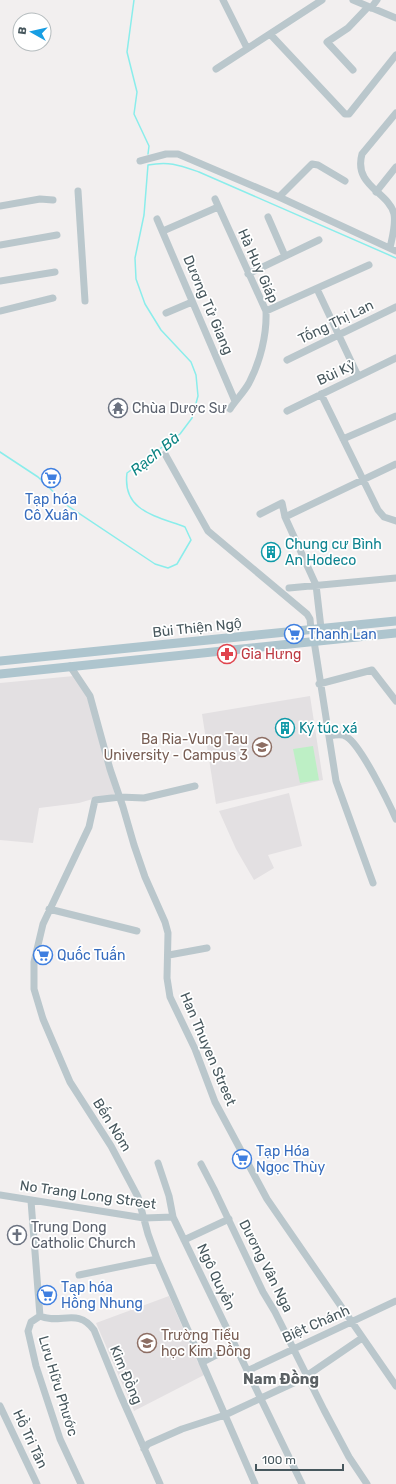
<svg xmlns="http://www.w3.org/2000/svg" width="396" height="1484" viewBox="0 0 396 1484" font-family="Rubik,sans-serif">
  <style>
    .education { fill: #e3e0e2 }
    .green { fill: #bdefc5 }
    .lines { fill: none; stroke-linecap: round; stroke-linejoin: round }
    .stream { stroke: #8aedeb; stroke-width: 1.5 }
    .minor { stroke: #bac7cc; stroke-width: 7 }
    .major { stroke: #aec5ce; stroke-width: 9 }
    .labels { text-anchor: middle; dominant-baseline: central; stroke-width: 3.5; stroke-linejoin: round; paint-order: stroke }
    .street-label { font-size: 14px; fill: #47575d; stroke: #fff }
    .worship-label { font-size: 14px; fill: #5b616d; stroke: #fff; text-anchor: start }
    .shop-label { font-size: 14px; fill: #366cbe; stroke: #fff; text-anchor: start }
    .culture-label { font-size: 14px; fill: #0d838f; stroke: #fff; text-anchor: start }
    .health-label { font-size: 14px; fill: #be3a42; stroke: #fff; text-anchor: start }
    .education-label { font-size: 14px; fill: #785e54; stroke: #fff; text-anchor: end }
    .water-label { font-size: 15px; font-style: italic; fill: #0c8483; stroke: #fff }
    .neighbourhood-label { font-size: 15px; font-weight: bold; fill: #5b6164; stroke: #fff }
  </style>
  <rect width="100%" height="100%" fill="#f2efef"/>
  <!-- education -->
  <path class="education" d="M74 676 86 694 94 718 115 795 96 798 79 803 39 808 33 843 0 840V683Z
    M310 696 323 780 216 804 202 714Z
    M289 793 302 846 268 855 274 868 254 880 236 849 219 811Z
    M169 1296 198 1363 202 1364 206 1374 134 1411 96 1323Z"/>
  <!-- green -->
  <path class="green" d="M313 746 319 780 300 783 293 749Z"/>
  <g class="lines">
    <!-- stream -->
    <path class="stream" d="M134 0 127 52 137 92 134 114 149 146 148 154
      M0 452 38 477 68 506 155 564 168 568 177 564 191 540 185 527C156 516 122 511 127 473L180 434 192 418 198 396 196 375 191 362 161 330 145 304 136 279 135 258 144 215 148 165C169 161 179 165 199 172L396 258"/>
    <!-- minor -->
    <path class="minor" d="M223 0 247 48
      M353 0 396 18
      M371 8 377 0
      M270 34 345 114H349L396 55
      M216 69 322 0
      M353 70 327 42 348 28 368 7
      M140 161 166 154H178L279 197 396 251
      M78 191 85 301
      M376 192 396 167
      M279 197 312 164 318 165 345 181
      M215 199 266 311C267 335 260 362 249 383 244 392 236 400 230 409
      M0 206 40 199 53 200
      M268 217 285 256
      M157 219 235 401
      M163 231 218 207
      M0 245 57 235
      M390 248C392 238 396 224 394 214 389 192 353 186 362 154L396 113
      M248 274 319 240
      M0 281 55 272
      M317 289 358 376
      M0 311 53 298
      M266 311 369 265
      M166 313 192 302
      M287 360 396 307
      M321 394 378 510 384 517 396 521
      M287 411 396 358
      M343 439 396 416
      M165 454 208 531 307 614 310 619 311 630
      M260 514 282 503 285 517 316 585 321 628
      M285 517 396 464
      M289 588 396 578
      M314 641 336 781 373 883
      M70 666 90 696 110 769 123 807 134 845 145 877 165 922 168 933 167 978 170 997 195 1049 215 1102 267 1199 396 1386
      M319 684 372 670 396 701
      M329 736C334 735 342 733 347 737 361 746 388 801 396 819
      M195 786 144 798 120 797 95 800 89 827 43 924 34 962V989L43 1019 70 1082 111 1146 138 1197 148 1234 157 1259 255 1484
      M49 909 137 931
      M169 955 207 948
      M158 1163 169 1196 173 1217 302 1484
      M201 1164 214 1189 263 1292 275 1312 324 1410 349 1457 367 1484
      M0 1195 144 1218 173 1217
      M31 1201 40 1316 31 1322 28 1331 36 1366 60 1439 81 1484
      M184 1240 229 1219
      M79 1275 157 1259
      M40 1316C60 1325 78 1307 94 1330L120 1394 160 1484
      M203 1362 234 1346
      M247 1371 396 1301
      M0 1406 37 1484
      M144 1449 148 1444 182 1429 225 1415 302 1379 362 1338"/>
    <!-- major -->
    <path class="major" d="M0 661 396 621
      M0 674 396 633"/>
  </g>
  <!-- icons -->
  <defs>
    <symbol id="temple-ring" viewBox="-11 -11 22 22"><circle r="9.5" fill="#fff" stroke="#6b7280" stroke-width="1.5"/><path d="M0-6L5-2H3V0L6.5 2.5H4V6H1.5V3h-3V6H-4V2.5H-6.5L-3 0V-2H-5Z" fill="#6b7280"/></symbol>
    <symbol id="supermarket-ring" viewBox="-11 -11 22 22"><circle r="9.5" fill="#fff" stroke="#3f7fe0" stroke-width="1.5"/><path d="M-6-5.5h2.5l.6 2H6L4.5 2H-2.5L-4.4-4H-6ZM-1.5 3.2a1.3 1.3 0 1 0 .1 0ZM3 3.2a1.3 1.3 0 1 0 .1 0Z" fill="#3f7fe0"/></symbol>
    <symbol id="building-ring" viewBox="-11 -11 22 22"><circle r="9.5" fill="#fff" stroke="#0f9aa8" stroke-width="1.5"/><path d="M-4-6H4V6H1V3H-1V6H-4ZM-2.5-4.3h1.7v1.8h-1.7ZM.8-4.3h1.7v1.8H.8ZM-2.5-1h1.7V.8h-1.7ZM.8-1h1.7V.8H.8Z" fill="#0f9aa8"/></symbol>
    <symbol id="pharmacy-ring" viewBox="-11 -11 22 22"><circle r="9.5" fill="#fff" stroke="#e0444e" stroke-width="1.5"/><path d="M-2-6h4v4h4v4h-4v4h-4v-4h-4v-4h4Z" fill="#e0444e"/></symbol>
    <symbol id="university-ring" viewBox="-11 -11 22 22"><circle r="9.5" fill="#fff" stroke="#8d6e63" stroke-width="1.5"/><path d="M0-5L7-2L0 1L-7-2ZM-4 1L0 2.5L4 1V4Q0 6-4 4Z" fill="#8d6e63"/></symbol>
    <symbol id="church-ring" viewBox="-11 -11 22 22"><circle r="9.5" fill="#fff" stroke="#6b7280" stroke-width="1.5"/><path d="M-1.2-6h2.4v3.5h3.3v2.4h-3.3V6h-2.4V-.1h-3.3v-2.4h3.3Z" fill="#6b7280"/></symbol>
    <symbol id="school-ring" viewBox="-11 -11 22 22"><circle r="9.5" fill="#fff" stroke="#8d6e63" stroke-width="1.5"/><path d="M0-5L7-2L0 1L-7-2ZM-4 1L0 2.5L4 1V4Q0 6-4 4Z" fill="#8d6e63"/></symbol>
  </defs>
  <g fill-rule="evenodd">
    <use href="#temple-ring" x="107" y="397" width="22" height="22"/>
    <use href="#supermarket-ring" x="40" y="467" width="22" height="22"/>
    <use href="#building-ring" x="260" y="541" width="22" height="22"/>
    <use href="#supermarket-ring" x="283" y="623" width="22" height="22"/>
    <use href="#pharmacy-ring" x="216" y="643" width="22" height="22"/>
    <use href="#building-ring" x="274" y="717" width="22" height="22"/>
    <use href="#university-ring" x="251" y="736" width="22" height="22"/>
    <use href="#supermarket-ring" x="32" y="944" width="22" height="22"/>
    <use href="#supermarket-ring" x="231" y="1148" width="22" height="22"/>
    <use href="#church-ring" x="6" y="1224" width="22" height="22"/>
    <use href="#supermarket-ring" x="36" y="1284" width="22" height="22"/>
    <use href="#school-ring" x="136" y="1332" width="22" height="22"/>
  </g>
  <g class="labels">
    <!-- street labels -->
    <g class="street-label">
      <text transform="translate(258 266) rotate(66)">Hà Huy Giáp</text>
      <text transform="translate(208 305) rotate(67)">Dương Tử Giang</text>
      <text transform="translate(336 322) rotate(-26)">Tống Thị Lan</text>
      <text transform="translate(336 373) rotate(-25)">Bùi Kỷ</text>
      <text transform="translate(197 628) rotate(-6)">Bùi Thiện Ngộ</text>
      <text transform="translate(208 1049) rotate(67)">Han Thuyen Street</text>
      <text transform="translate(112 1125) rotate(58)">Bến Nôm</text>
      <text transform="translate(88 1195) rotate(8)">No Trang Long Street</text>
      <text transform="translate(266 1266) rotate(63)">Dương Vân Nga</text>
      <text transform="translate(216 1277) rotate(65)">Ngô Quyền</text>
      <text transform="translate(316 1324) rotate(-24)">Biệt Chánh</text>
      <text transform="translate(126 1375) rotate(67)">Kim Đồng</text>
      <text transform="translate(58 1386) rotate(73)">Lưu Hữu Phước</text>
      <text transform="translate(30 1439) rotate(65)">Hồ Tri Tân</text>
    </g>
    <!-- worship labels -->
    <g class="worship-label">
      <text x="132" y="408">Chùa Dược Sư</text>
      <text x="31" y="1227">Trung Dong<tspan x="31" dy="16">Catholic Church</tspan></text>
    </g>
    <!-- shop labels -->
    <g class="shop-label">
      <text x="51" y="499" text-anchor="middle">Tạp hóa<tspan x="51" dy="16">Cô Xuân</tspan></text>
      <text x="308" y="634">Thanh Lan</text>
      <text x="57" y="955">Quốc Tuấn</text>
      <text x="256" y="1151">Tạp Hóa<tspan x="256" dy="16">Ngọc Thùy</tspan></text>
      <text x="61" y="1287">Tạp hóa<tspan x="61" dy="16">Hồng Nhung</tspan></text>
    </g>
    <!-- culture labels -->
    <g class="culture-label">
      <text x="285" y="544">Chung cư Bình<tspan x="285" dy="16">An Hodeco</tspan></text>
      <text x="299" y="728">Ký túc xá</text>
    </g>
    <!-- health labels -->
    <g class="health-label">
      <text x="241" y="654">Gia Hưng</text>
    </g>
    <!-- education labels -->
    <g class="education-label">
      <text x="248" y="739">Ba Ria-Vung Tau<tspan x="248" dy="16">University - Campus 3</tspan></text>
      <text x="161" y="1335" text-anchor="start">Trường Tiểu<tspan x="161" dy="16">học Kim Đồng</tspan></text>
    </g>
    <!-- water labels -->
    <g class="water-label">
      <text transform="translate(155 454) rotate(-39)">Rạch Bà</text>
    </g>
    <!-- neighbourhood labels -->
    <g class="neighbourhood-label">
      <text x="281" y="1379">Nam Đồng</text>
    </g>
  </g>
  <!-- north arrow -->
  <g transform="translate(32 32) rotate(278)"><circle r="19" fill="#ffffff" stroke="#b5bcbe"/>
  <path d="M0-3L7 15L0 10L-7 15Z" fill="#179ee3"/>
  <text y="-6" font-size="11" font-weight="bold" text-anchor="middle" fill="#47575d">B</text>
  </g>
  <!-- scale -->
  <path d="M256 1464v6h87v-6" fill="none" stroke="#47575d" stroke-width="2"/>
  <text x="262" y="1464" font-size="12" fill="#47575d" stroke="#ffffff" stroke-width="3" paint-order="stroke">100 m</text>
</svg>
